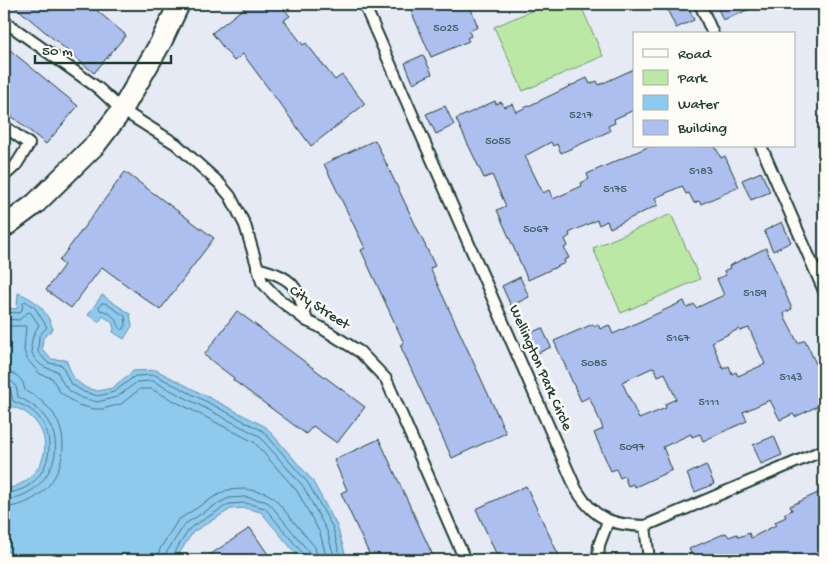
<svg xmlns="http://www.w3.org/2000/svg" width="828" height="564" viewBox="0 0 828 564" font-family="'Gochi Hand',sans-serif">
  <style>
    .green { fill: #bce8a5; stroke: #6e926c }
    .water { fill: #8ec9ee; stroke: #6291a4 }
    .lines { fill: none; stroke-linecap: round; stroke-linejoin: round }
    .shore { stroke: #4b757e; stroke-width: 1 }
    .building { fill: #adbfef; stroke: #1f3d34; fill-rule: evenodd }
    .service-casing { stroke: #1f3d34; stroke-width: 14 }
    .minor-casing { stroke: #1f3d34; stroke-width: 24 }
    .service { stroke: #fdfcf7; stroke-width: 10 }
    .minor { stroke: #fdfcf7; stroke-width: 20 }
    .labels { text-anchor: middle; dominant-baseline: central; stroke-width: 5; stroke-linejoin: round; paint-order: stroke }
    .number-label { font-size: 12px; fill: #425e63 }
    .street-label { font-size: 15px; fill: #1f3d34; stroke: #fdfcf7 }
  </style>
  <rect width="100%" height="100%" fill="#e5eaf5"/>
  <filter id="ink" filterUnits="userSpaceOnUse"><feTurbulence type="fractalNoise" baseFrequency=".02" numOctaves="2"/><feDisplacementMap in="SourceGraphic" scale="10" xChannelSelector="R" yChannelSelector="G"/><feConvolveMatrix kernelMatrix="1 2 1 2 8 2 1 2 1" color-interpolation-filters="sRGB"/></filter>
  <g filter="url(#ink)">
    <!-- green -->
    <path class="green" d="M547 4H580L603 56 523 91 494 27Z
      M671 214 700 279 621 313 593 248Z"/>
    <!-- water -->
    <path class="water" d="M18 293C36 299 47 311 53 329L43 338 42 349 51 359 66 360 74 379 86 388 98 391 112 388 133 371 156 370 266 427 312 480 337 526 347 560H301L261 512 245 508 231 509 193 532 175 560H4V489C39 485 60 443 31 417 24 410 16 408 7 405V393L4 382V304L6 308 17 309Z
      M102 295 130 314 132 326 124 339 113 332 114 329 112 322 103 316 99 322 88 315Z"/>
    <g class="lines">
      <!-- shore -->
      <path class="shore" d="M102 303H105L125 316 126 325 123 330 120 329C116 318 111 312 100 310L99 308Z
        M4 312 19 313 22 310 23 303 25 301 35 308 47 327 39 336 38 352 48 363 62 365 70 383 84 392 98 396 114 392 135 376 155 375 263 431 308 483 333 528 341 560
        M4 319 19 320 28 312 31 313 39 325C24 347 31 366 57 371L64 385 72 393 82 398 97 402 117 397 137 382 153 381 259 436 303 486 327 531 335 560
        M4 326H26L24 350 27 359 40 374 52 378 60 392 78 405 94 409H102L121 404 140 389H151L254 442 297 491 320 533 327 560
        M4 372C12 372 19 375 23 383 24 385 24 388 25 390 27 393 32 394 35 396 43 402 51 409 56 418 77 457 48 507 4 507
        M4 379C15 380 17 387 18 397 52 412 68 446 44 479 35 491 19 499 4 500
        M4 386 10 389 13 401C21 405 29 407 36 414 64 443 44 493 4 493
        M157 560 160 549 178 520 214 497 227 490 245 489 266 493 274 498 315 547 318 560
        M165 560 166 553 185 524 217 504 229 498 245 497 264 501 269 503 309 552 311 560
        M171 560 172 556 190 528 229 504 245 503 265 508 304 555 305 560"/>
    </g>
    <!-- building -->
    <path class="building" d="M12 4H89L126 35 94 73Z
      M249 4H280L290 16 284 20 303 45 306 43 335 80 342 75 365 104 311 146 243 54 234 61 212 33Z
      M408 4H469L478 27 469 31 471 36 467 38 469 41 431 57Z
      M678 4H687L694 20 676 28 667 9Z
      M716 4H762L723 20Z
      M4 45 78 106 46 144 4 110Z
      M423 55 432 74 413 83 405 63Z
      M634 69V110L614 119 615 123 608 126 610 131 561 153 557 144 553 146 551 142 525 156 543 193 549 190 553 199 582 186 581 183 589 179 587 174 650 146H715L721 158 725 156 739 187 701 204 699 201 694 203 689 193 686 194 682 186 655 198 658 205 610 228 607 221 599 225 597 220 569 233 570 236 565 239 568 246 564 248 569 258 564 260 565 263 528 280 497 210 506 206 492 175 484 178 456 119 495 101 496 104 502 102 504 107 512 104 516 112 587 78 590 84 597 81 599 85Z
      M445 106 454 125 436 134 426 114Z
      M375 140 435 266 430 268 506 433 452 458 400 345 404 343 361 250 365 248 324 164Z
      M125 172 214 238 160 310 102 267 71 308 46 290 64 265 59 261Z
      M761 172 770 192 751 200 742 180Z
      M782 222 791 242 773 251 764 231Z
      M766 248 792 309 784 313 785 318 798 343 805 340 823 379 817 381 821 389 817 390 822 401 817 403 818 406 795 417 793 414 780 420 770 400 743 412 747 421 703 441 700 434 692 437 691 434 663 447 672 470 635 487 633 484 628 486 624 476 620 478 616 469 611 471 594 433 603 429 601 423 589 397 581 401 554 341 593 324 594 326 598 324 600 329 609 325 613 334 684 301 687 308 694 304 696 308 724 295 717 279 726 275 724 271 730 268 729 266ZM749 328 765 364 738 376 736 372 732 374 729 366 723 369 712 342 739 329 740 331ZM654 367 658 376 665 373 676 399 665 404 666 408 639 419 622 382Z
      M520 277 529 297 511 306 502 286Z
      M237 311 365 407 337 443 313 426 306 434 233 380 234 378 204 355Z
      M542 328 551 347 532 356 523 336Z
      M774 436 782 455 761 464 753 445Z
      M379 439 435 560H372L341 493 347 490 334 460Z
      M706 465 714 484 695 492 687 474Z
      M526 486 561 560H499L476 509Z
      M824 490V552L805 560H798L795 554 780 560H694L689 549 726 533 729 537 737 534 739 537 749 533 751 538 776 525 775 522 786 517 784 514 792 510 790 506Z
      M250 528 272 560H202Z"/>
    <g class="lines">
      <defs>
        <path id="service" d="M364 4 576 489C594 519 611 525 645 526L824 450
          M700 4 713 34
          M4 21 98 88 122 110 176 144 219 183 230 196 245 225 262 282 277 298 307 321 320 327 360 352 386 379 465 560
          M4 126 29 144 16 165 4 176
          M761 146 824 291
          M257 268C294 278 297 285 307 321
          M645 526 649 560
          M598 560 599 545 608 521"/>
        <path id="minor" d="M4 227 35 204 96 144 122 110 161 42 179 4"/>
      </defs>
      <!-- service casing -->
      <use href="#service" class="service-casing"/>
      <!-- minor casing -->
      <use href="#minor" class="minor-casing"/>
      <!-- service -->
      <use href="#service" class="service"/>
      <!-- minor -->
      <use href="#minor" class="minor"/>
    </g>
  </g>
  <g class="labels">
    <!-- number labels -->
    <g class="number-label">
      <text x="446" y="29">5025</text>
      <text x="581" y="116">5217</text>
      <text x="498" y="142">5055</text>
      <text x="701" y="172">5183</text>
      <text x="615" y="190">5175</text>
      <text x="536" y="230">5067</text>
      <text x="755" y="294">5159</text>
      <text x="678" y="339">5167</text>
      <text x="594" y="364">5085</text>
      <text x="791" y="378">5143</text>
      <text x="709" y="403">5111</text>
      <text x="632" y="448">5097</text>
    </g>
    <!-- street labels -->
    <g class="street-label">
      <text transform="translate(319 308) rotate(33)">City Street</text>
      <text transform="translate(540 368) rotate(66)">Wellington Park Circle</text>
    </g>
  </g>
  <!-- margin -->
  <rect width="828" height="564" fill="none" stroke="#fdfcf7" stroke-width="20"/>
  <rect x="10" y="10" width="808" height="544" fill="none" stroke="#1f3d34" stroke-width="2" filter="url(#ink)"/>
  <!-- legend -->
  <rect x="633" y="32" width="162" height="115" fill="#fdfcf7" stroke="#a4b0a9"/>
  <rect x="643" y="49" width="25" height="8" fill="#fdfcf7" stroke="#a4b0a9"/>
  <text x="678" y="58" font-size="15" fill="#1f3d34">Road</text>
  <rect x="643" y="70" width="25" height="15" fill="#bce8a5" stroke="#a4b0a9"/>
  <text x="678" y="82" font-size="15" fill="#1f3d34">Park</text>
  <rect x="643" y="95" width="25" height="15" fill="#8ec9ee" stroke="#a4b0a9"/>
  <text x="678" y="108" font-size="15" fill="#1f3d34">Water</text>
  <rect x="643" y="120" width="25" height="15" fill="#adbfef" stroke="#a4b0a9"/>
  <text x="678" y="132" font-size="15" fill="#1f3d34">Building</text>
  <!-- scale -->
  <path d="M35 55v8h136v-8" fill="none" stroke="#1f3d34" stroke-width="2.5"/>
  <text x="42" y="55" font-size="15" fill="#1f3d34" stroke="#fdfcf7" stroke-width="4" paint-order="stroke">50 m</text>
</svg>
